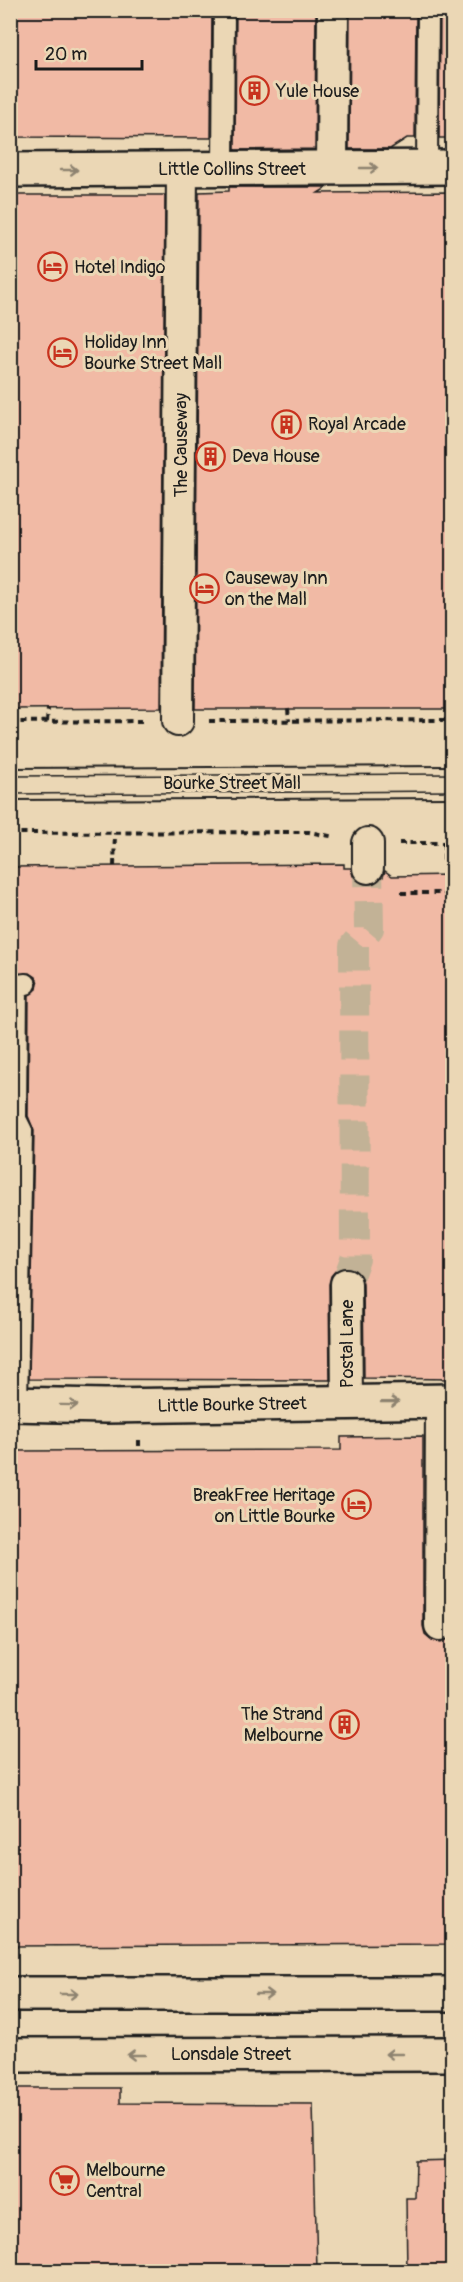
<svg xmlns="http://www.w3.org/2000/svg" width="463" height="2282" viewBox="0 0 463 2282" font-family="Pangolin,sans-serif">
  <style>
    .building { fill: #f1baa5; stroke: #1c1c1c; stroke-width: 1.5 }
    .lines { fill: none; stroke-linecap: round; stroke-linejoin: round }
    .pedestrian-tunnel { stroke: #c2b296; stroke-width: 30; stroke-dasharray: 30 15; stroke-linecap: butt }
    .service-casing { stroke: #1c1c1c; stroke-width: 24 }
    .pedestrian-casing { stroke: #1c1c1c; stroke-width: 34 }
    .minor-casing { stroke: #1c1c1c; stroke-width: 38 }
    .secondary-casing { stroke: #1c1c1c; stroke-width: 38 }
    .path { stroke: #1c1c1c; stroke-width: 4; stroke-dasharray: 6 4.5; stroke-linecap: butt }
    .service { stroke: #ebd7b5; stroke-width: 20 }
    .pedestrian { stroke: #ebd7b5; stroke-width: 30 }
    .minor { stroke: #ebd7b5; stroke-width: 33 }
    .secondary { stroke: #ebd7b5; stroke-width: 33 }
    .tram { stroke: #1c1c1c; stroke-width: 1.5 }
    .oneway { stroke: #8e8370 }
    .labels { text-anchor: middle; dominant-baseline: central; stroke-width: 6; stroke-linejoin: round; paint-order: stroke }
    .poi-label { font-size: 18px; fill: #1c1c1c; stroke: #ebd7b5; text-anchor: start }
    .street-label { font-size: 18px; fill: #1c1c1c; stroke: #ebd7b5 }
  </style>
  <rect width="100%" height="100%" fill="#ebd7b5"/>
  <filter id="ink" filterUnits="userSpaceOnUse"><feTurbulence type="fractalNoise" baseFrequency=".0167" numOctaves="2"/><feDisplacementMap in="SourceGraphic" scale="12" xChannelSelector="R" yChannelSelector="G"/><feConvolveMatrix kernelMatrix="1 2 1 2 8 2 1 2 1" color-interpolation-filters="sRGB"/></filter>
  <g filter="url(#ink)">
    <!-- building -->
    <path class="building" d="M10 10H212L211 138 10 137Z
      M236 10H316L315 149 235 150Z
      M350 10H416L415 138H407L390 149H349Z
      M440 10H453V138H439Z
      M229 187H328L318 193 453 192V709H195L199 192 229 191Z
      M10 195H165L161 708 10 709Z
      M344 864V868H351L353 876 359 883 367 885 377 883 383 877 385 871 392 876 453 875V1379L364 1378 363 1283 361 1275 355 1269 345 1267 337 1269 331 1276 329 1284 330 1380 29 1379 34 1131 28 1116 29 995 37 989 38 983 36 977 30 973 10 975V867Z
      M423 1436V1626L425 1634 432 1640 441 1642 453 1636V1944L10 1946V1451L341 1450V1437Z
      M10 2088H120V2103L313 2104 317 2271H10Z
      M453 2160V2271H407L406 2198H415L416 2161Z"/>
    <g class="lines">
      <!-- pedestrian-tunnel -->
      <path class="pedestrian-tunnel" d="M346 1284 355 1259 354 946 369 928 368 868"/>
      <defs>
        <path id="service" d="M427 167 428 10
          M223 169 224 10
          M17 1404 22 1131 16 1119 17 985 26 984"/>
        <path id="pedestrian" d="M332 168 333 10
          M178 721 182 169
          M10 784 452 782
          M368 843V868
          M346 1284 347 1403
          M440 1625 441 1401"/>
        <path id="minor" d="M10 170 452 167
          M10 1404 105 1406 452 1401"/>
        <path id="secondary" d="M10 1994H452
          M10 2055 452 2054"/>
      </defs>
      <!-- service casing -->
      <use href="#service" class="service-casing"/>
      <!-- pedestrian casing -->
      <use href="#pedestrian" class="pedestrian-casing"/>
      <!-- minor casing -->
      <use href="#minor" class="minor-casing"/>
      <!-- secondary casing -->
      <use href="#secondary" class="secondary-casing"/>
      <!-- path -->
      <path class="path" d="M288 708 289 721
        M209 721 452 720
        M10 722 145 721
        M47 722 48 709
        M10 833 309 832 335 837
        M399 843H452
        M444 843V876
        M114 866 115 833
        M401 893H452
        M139 1440V1451"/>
      <!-- service -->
      <use href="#service" class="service"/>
      <!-- pedestrian -->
      <use href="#pedestrian" class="pedestrian"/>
      <!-- minor -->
      <use href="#minor" class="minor"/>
      <!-- secondary -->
      <use href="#secondary" class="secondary"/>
      <!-- tram -->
      <path class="tram" d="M10 776 452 774
        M10 794 452 791"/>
    </g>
    <!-- one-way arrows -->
    <defs><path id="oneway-shaft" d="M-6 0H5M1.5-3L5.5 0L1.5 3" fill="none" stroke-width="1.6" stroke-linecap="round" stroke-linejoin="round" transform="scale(1.5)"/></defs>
    <g class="oneway">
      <use href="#oneway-shaft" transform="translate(369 168)"/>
      <use href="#oneway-shaft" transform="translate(69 170)"/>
      <use href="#oneway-shaft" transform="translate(390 1402) rotate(-1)"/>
      <use href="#oneway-shaft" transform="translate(69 1405) rotate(1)"/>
      <use href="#oneway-shaft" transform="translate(69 1994)"/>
      <use href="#oneway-shaft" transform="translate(264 1994)"/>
      <use href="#oneway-shaft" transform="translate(394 2054) rotate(180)"/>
      <use href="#oneway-shaft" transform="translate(136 2055) rotate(180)"/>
    </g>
  </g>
  <!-- icons -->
  <defs>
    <symbol id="building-ring" viewBox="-11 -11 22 22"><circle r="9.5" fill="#ebd7b5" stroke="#c8321e" stroke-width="1.5"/><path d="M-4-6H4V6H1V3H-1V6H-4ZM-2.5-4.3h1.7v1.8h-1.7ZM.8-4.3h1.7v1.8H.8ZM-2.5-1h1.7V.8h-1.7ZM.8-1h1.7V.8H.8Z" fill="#c8321e"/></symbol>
    <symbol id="hotel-ring" viewBox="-11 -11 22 22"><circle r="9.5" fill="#ebd7b5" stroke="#c8321e" stroke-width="1.5"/><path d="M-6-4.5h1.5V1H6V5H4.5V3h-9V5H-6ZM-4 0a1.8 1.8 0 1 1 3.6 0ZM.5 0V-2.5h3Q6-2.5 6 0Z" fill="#c8321e"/></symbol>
    <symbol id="supermarket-ring" viewBox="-11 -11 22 22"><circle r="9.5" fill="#ebd7b5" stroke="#c8321e" stroke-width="1.5"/><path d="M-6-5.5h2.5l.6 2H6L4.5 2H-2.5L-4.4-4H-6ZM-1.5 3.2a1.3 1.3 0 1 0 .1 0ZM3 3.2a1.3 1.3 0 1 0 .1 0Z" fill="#c8321e"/></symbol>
  </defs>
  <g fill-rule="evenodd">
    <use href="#building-ring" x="238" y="74" width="33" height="33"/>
    <use href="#hotel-ring" x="36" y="250" width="33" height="33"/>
    <use href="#hotel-ring" x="46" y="336" width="33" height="33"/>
    <use href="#building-ring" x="270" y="408" width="33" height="33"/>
    <use href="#building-ring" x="194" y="440" width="33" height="33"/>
    <use href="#hotel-ring" x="188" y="572" width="33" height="33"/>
    <use href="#hotel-ring" x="340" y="1488" width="33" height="33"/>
    <use href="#building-ring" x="328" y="1708" width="33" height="33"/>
    <use href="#supermarket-ring" x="48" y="2164" width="33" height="33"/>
  </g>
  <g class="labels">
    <!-- poi labels -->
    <g class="poi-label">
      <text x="276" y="91">Yule House</text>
      <text x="74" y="267">Hotel Indigo</text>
      <text x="84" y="342">Holiday Inn<tspan x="84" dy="21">Bourke Street Mall</tspan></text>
      <text x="308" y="424">Royal Arcade</text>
      <text x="232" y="456">Deva House</text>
      <text x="225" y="578">Causeway Inn<tspan x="225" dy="21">on the Mall</tspan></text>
      <text x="335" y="1495" text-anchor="end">BreakFree Heritage<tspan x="335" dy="21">on Little Bourke</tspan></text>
      <text x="323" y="1714" text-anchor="end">The Strand<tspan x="323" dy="21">Melbourne</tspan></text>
      <text x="86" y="2170">Melbourne<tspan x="86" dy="21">Central</tspan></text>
    </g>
    <!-- street labels -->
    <g class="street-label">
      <text x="232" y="169">Little Collins Street</text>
      <text transform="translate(181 445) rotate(-90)">The Causeway</text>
      <text x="232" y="783">Bourke Street Mall</text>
      <text transform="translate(347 1344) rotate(-90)">Postal Lane</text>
      <text transform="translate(232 1405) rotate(-1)">Little Bourke Street</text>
      <text x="231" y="2054">Lonsdale Street</text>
    </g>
  </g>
  <!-- margin -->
  <rect width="463" height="2282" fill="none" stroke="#ebd7b5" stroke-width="36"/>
  <rect x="18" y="18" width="427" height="2246" fill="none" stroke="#1c1c1c" stroke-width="2" filter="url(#ink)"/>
  <!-- scale -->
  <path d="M36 60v9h106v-9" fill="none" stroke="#1c1c1c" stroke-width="3"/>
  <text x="45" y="60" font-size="18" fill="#1c1c1c" stroke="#ebd7b5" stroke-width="4.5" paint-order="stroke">20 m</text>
</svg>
